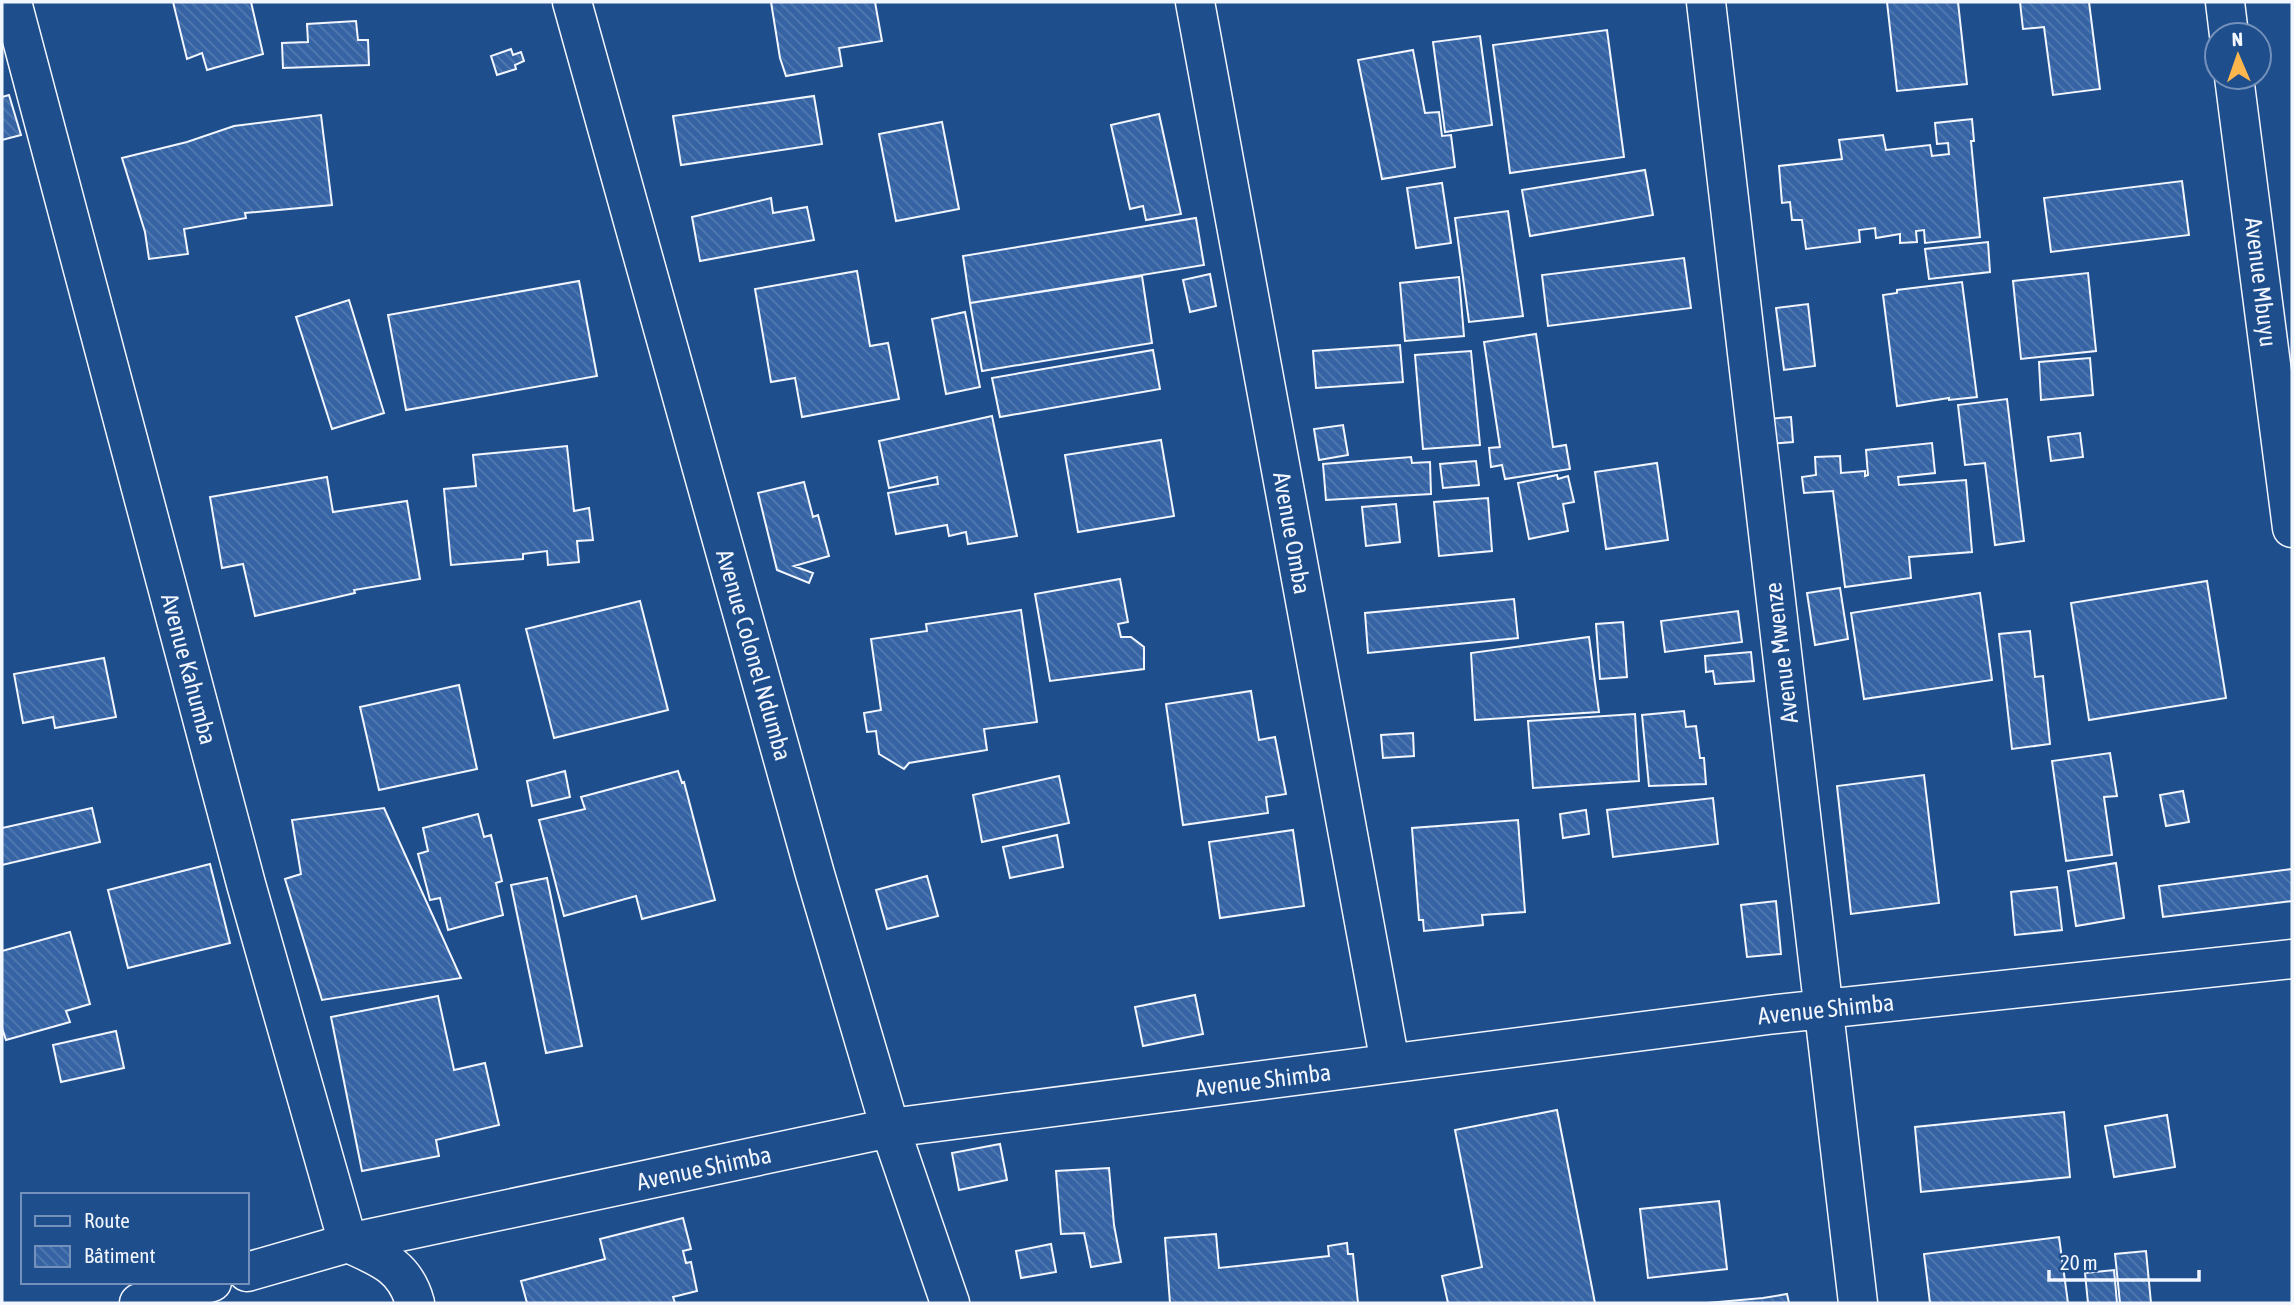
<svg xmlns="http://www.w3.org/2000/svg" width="2294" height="1305" viewBox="0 0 2294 1305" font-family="'Asap Condensed',sans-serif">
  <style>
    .building { fill: url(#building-back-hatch); stroke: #f2f6ff; stroke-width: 2 }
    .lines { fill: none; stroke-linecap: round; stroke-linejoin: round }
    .street-casing { stroke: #f2f6ff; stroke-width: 41 }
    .street { stroke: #1f4e8c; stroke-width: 38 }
    .labels { text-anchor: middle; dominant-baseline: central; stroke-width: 5; stroke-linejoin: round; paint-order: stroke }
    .street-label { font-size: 24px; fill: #f2f6ff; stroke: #1f4e8c }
  </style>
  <defs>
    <pattern id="building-back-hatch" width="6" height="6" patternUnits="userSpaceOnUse" patternTransform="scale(1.75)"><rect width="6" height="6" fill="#3563a3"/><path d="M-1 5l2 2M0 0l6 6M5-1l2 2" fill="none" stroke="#537ab1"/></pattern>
  </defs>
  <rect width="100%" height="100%" fill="#1f4e8c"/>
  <!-- building -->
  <path class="building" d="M173 2H251L263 54 207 70 202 53 187 59Z
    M771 2H875L882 41 839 48 842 66 786 76 780 58Z
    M1887 2H1958L1967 84 1897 91Z
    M2020 2H2089L2100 89 2053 95 2044 27 2023 29Z
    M356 21 358 40H368L369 65 283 68 282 43 308 42 307 24Z
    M1607 30 1624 157 1510 173 1493 45Z
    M1480 36 1492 125 1445 132 1433 42Z
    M511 49 513 55 521 52 524 61 515 65 516 69 497 75 491 56Z
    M1413 50 1425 113 1439 112 1442 136 1451 135 1455 167 1382 179 1358 60Z
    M9 95 21 135 2 140V97Z
    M814 96 822 144 681 165 673 116Z
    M1159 114 1181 214 1146 220 1143 206 1130 209 1111 125Z
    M321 115 332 205 245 213 246 218 184 229 188 254 149 259 145 232 122 158 187 142 234 126Z
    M1972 119 1974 141H1971L1980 237 1925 243 1924 230 1916 231 1917 242 1900 243V234L1876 238 1875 228 1859 230 1860 242 1806 249 1802 220H1792L1790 202 1782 203 1779 166 1842 159 1839 140 1883 135 1886 150 1930 145 1932 156 1949 154 1948 143 1937 144 1935 123Z
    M942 122 959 209 896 221 879 134Z
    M1645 170 1653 215 1530 236 1522 190Z
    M2182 181 2189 235 2051 252 2044 198Z
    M1442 183 1451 243 1416 248 1407 188Z
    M771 198 773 213 807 207 814 240 700 261 692 217Z
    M1508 211 1523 316 1469 322 1455 218Z
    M1196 218 1204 265 970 303 963 256Z
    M1988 242 1990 272 1929 279 1925 249Z
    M1684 258 1691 308 1548 326 1542 275Z
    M857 271 870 346 888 343 899 399 802 417 795 378 771 382 755 289Z
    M2088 273 2096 351 2021 359 2013 281Z
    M1210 274 1216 306 1190 312 1183 280Z
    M1142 276 1152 343 982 371 970 303Z
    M1459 277 1464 336 1405 341 1400 283Z
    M579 281 597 376 406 410 388 315Z
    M1962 282 1977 397 1949 400V398L1897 406 1883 295 1897 293V290Z
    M349 300 384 413 332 429 296 317Z
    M1808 304 1815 366 1784 370 1776 308Z
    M965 312 980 387 946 394 932 319Z
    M1536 334 1553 447 1566 445 1570 469 1505 479 1502 465 1491 467 1489 448 1500 447 1484 342Z
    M1400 345 1403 382 1316 388 1313 351Z
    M1153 350 1160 389 1000 417 992 378Z
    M1471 351 1480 445 1423 449 1415 355Z
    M2090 358 2093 395 2041 400 2039 362Z
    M2007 399 2024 541 1995 545 1985 463 1965 465 1958 405Z
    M992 416 1017 536 968 544 966 532 949 536 947 525 896 534 888 493 938 484 937 477 889 488 879 441Z
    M1791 417 1793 442 1767 444 1766 419Z
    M1343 425 1348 455 1319 460 1314 429Z
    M2080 433 2083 457 2051 461 2048 437Z
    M1161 440 1174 516 1078 532 1065 455Z
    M1932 443 1935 473 1898 477 1899 485 1966 480 1972 552 1909 557 1911 578 1845 587 1833 491 1804 493 1802 477 1816 475 1815 457 1840 456 1841 473 1865 471V476L1868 475 1866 450Z
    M567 446 574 511 589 508 593 540 577 541 579 562 548 565 547 551 523 554V559L451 565 444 489 476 486 473 455Z
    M1411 457 1412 463 1430 462 1431 494 1326 500 1323 464Z
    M1476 461 1479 485 1443 488 1440 464Z
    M1657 463 1668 540 1606 549 1595 472Z
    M1557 475 1558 479 1568 476 1574 502 1563 504 1568 531 1529 539 1518 483Z
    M327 477 333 512 407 501 420 579 354 590 355 593 255 616 243 564 222 568 210 497Z
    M804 482 813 517 818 515 829 556 794 566 813 573 809 583 777 570 758 493Z
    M1488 498 1492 551 1439 556 1434 502Z
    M1396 504 1400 542 1366 546 1362 507Z
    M1120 579 1128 622 1118 624 1121 637H1131L1144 647V669L1050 681 1035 594Z
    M2207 581 2226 698 2089 720 2071 603Z
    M1840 588 1848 639 1815 645 1807 593Z
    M1980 593 1992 680 1864 699 1851 613Z
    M1514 599 1518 638 1368 653 1365 613Z
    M640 601 668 710 554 738 526 629Z
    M1021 610 1037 722 984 729 987 750 909 763 904 769 879 754 876 731 867 732 864 713 881 710 871 639 927 631 926 624Z
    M1738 611 1742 642 1665 652 1661 621Z
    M1623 622 1627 677 1600 679 1596 624Z
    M2030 631 2035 677 2043 676 2050 744 2012 749 1999 634Z
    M1589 637 1599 712 1475 720 1471 653Z
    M1751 652 1754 681 1715 684 1713 671 1706 672 1705 656Z
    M104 658 116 717 55 728 53 717 23 723 14 674Z
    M459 685 477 769 379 790 360 707Z
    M1251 691 1259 740 1275 737 1286 794 1266 797 1268 813 1183 825 1166 704Z
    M1684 711 1686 727 1696 726 1700 758H1704L1706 784 1649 786 1642 715Z
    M1635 714 1639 781 1533 788 1528 721Z
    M1413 733 1414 756 1383 758 1381 735Z
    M2110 753 2117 796 2104 797 2112 855 2066 861 2052 761Z
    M565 771 570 797 532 806 527 781Z
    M678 771 682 783 684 782 715 900 642 919 636 896 564 916 539 820 585 809 581 797Z
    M1924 775 1939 903 1851 914 1837 786Z
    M1059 776 1069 823 982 842 973 795Z
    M2183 791 2189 822 2166 826 2160 795Z
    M1713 798 1718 844 1613 857 1607 810Z
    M92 808 100 842 2 865V828Z
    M384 808 461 978 322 1000 285 879 301 874 292 820Z
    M1586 810 1589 834 1563 838 1560 814Z
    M478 814 484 837 491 835 502 881 496 883 503 915 448 930 440 898 430 900 418 854 428 851 423 828Z
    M1518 820 1525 912 1482 915 1483 925 1424 931 1423 920H1419L1412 828Z
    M1293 830 1304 906 1220 918 1209 842Z
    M1057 835 1063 867 1010 878 1003 847Z
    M2116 863 2124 918 2076 926 2068 871Z
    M210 864 230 943 128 968 108 890Z
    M2292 869V901L2163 917 2159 886Z
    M927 876 938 916 887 929 876 890Z
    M547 878 582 1046 546 1053 511 885Z
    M2057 887 2062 930 2015 935 2011 892Z
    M1776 901 1781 954 1747 957 1741 905Z
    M70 932 90 1004 66 1011 70 1022 6 1040 2 1028V951Z
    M1195 995 1203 1034 1143 1046 1135 1007Z
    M438 996 454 1070 485 1063 499 1125 436 1140 439 1156 362 1171 331 1017Z
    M116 1031 124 1068 61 1082 53 1045Z
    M1557 1110 1595 1303H1448L1442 1276 1482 1267 1455 1130Z
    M2064 1112 2070 1177 1921 1192 1915 1127Z
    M2167 1115 2175 1167 2114 1177 2105 1126Z
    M1000 1144 1007 1180 959 1190 952 1153Z
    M1109 1168 1114 1225 1121 1262 1091 1267 1084 1233 1061 1234 1056 1171Z
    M1719 1201 1727 1269 1648 1278 1640 1209Z
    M683 1218 691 1249 683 1251 686 1263 691 1262 697 1291 673 1297 675 1303H527L521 1281 605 1259 600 1239Z
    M1216 1234 1219 1268 1329 1256 1328 1246 1347 1243 1348 1254H1353L1358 1303H1170L1165 1238Z
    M2059 1237 2068 1303H1930L1924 1254Z
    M1051 1244 1056 1272 1021 1278 1016 1251Z
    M2146 1251 2151 1303H2120L2115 1254Z
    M2114 1270 2117 1303H2088L2085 1273Z
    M1787 1294 1789 1303H1707L1763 1298Z"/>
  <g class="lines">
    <defs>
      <path id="street" d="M12 2 246 884 348 1243C381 1258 405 1266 415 1303
        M572 2 815 874 890 1128 950 1303
        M1195 2 1390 1063
        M1706 2 1858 1303
        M2225 2 2229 35
        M2234 77 2292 528
        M247 1272 348 1243 890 1128 1768 1015 2292 959
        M139 1303 212 1282"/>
    </defs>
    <!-- street casing -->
    <use href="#street" class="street-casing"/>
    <!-- street -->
    <use href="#street" class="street"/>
  </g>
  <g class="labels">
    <!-- street labels -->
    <g class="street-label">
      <text transform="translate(2261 282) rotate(83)">Avenue Mbuyu</text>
      <text transform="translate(1292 533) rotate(80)">Avenue Omba</text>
      <text transform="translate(1781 653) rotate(-97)">Avenue Mwenze</text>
      <text transform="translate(754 655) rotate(74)">Avenue Colonel Ndumba</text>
      <text transform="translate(189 669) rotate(75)">Avenue Kahumba</text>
      <text transform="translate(1826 1009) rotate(-6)">Avenue Shimba</text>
      <text transform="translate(1263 1080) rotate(-7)">Avenue Shimba</text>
      <text transform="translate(704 1168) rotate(-12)">Avenue Shimba</text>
    </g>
  </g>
  <!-- border -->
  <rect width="2294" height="1305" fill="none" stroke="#f2f6ff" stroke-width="7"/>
  <!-- legend -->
  <rect x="21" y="1193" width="228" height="91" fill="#1f4e8c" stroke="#7391ba" stroke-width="2"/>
  <rect x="35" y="1216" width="35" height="10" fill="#1f4e8c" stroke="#7391ba" stroke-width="2"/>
  <text x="84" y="1228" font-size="21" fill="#f2f6ff">Route</text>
  <rect x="35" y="1246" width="35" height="21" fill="url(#building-back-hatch)" stroke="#7391ba" stroke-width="2"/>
  <text x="84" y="1263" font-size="21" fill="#f2f6ff">Bâtiment</text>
  <!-- north arrow -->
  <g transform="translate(2238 56) rotate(358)"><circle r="33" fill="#1f4e8c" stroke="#7391ba" stroke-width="2"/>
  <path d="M0-5L12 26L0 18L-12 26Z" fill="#ffb74d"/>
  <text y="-10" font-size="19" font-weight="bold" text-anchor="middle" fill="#f2f6ff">N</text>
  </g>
  <!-- scale -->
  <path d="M2049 1270v10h150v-10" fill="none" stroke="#f2f6ff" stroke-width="3.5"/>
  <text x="2060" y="1270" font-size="21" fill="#f2f6ff" stroke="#1f4e8c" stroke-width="5" paint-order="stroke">20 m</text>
</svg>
